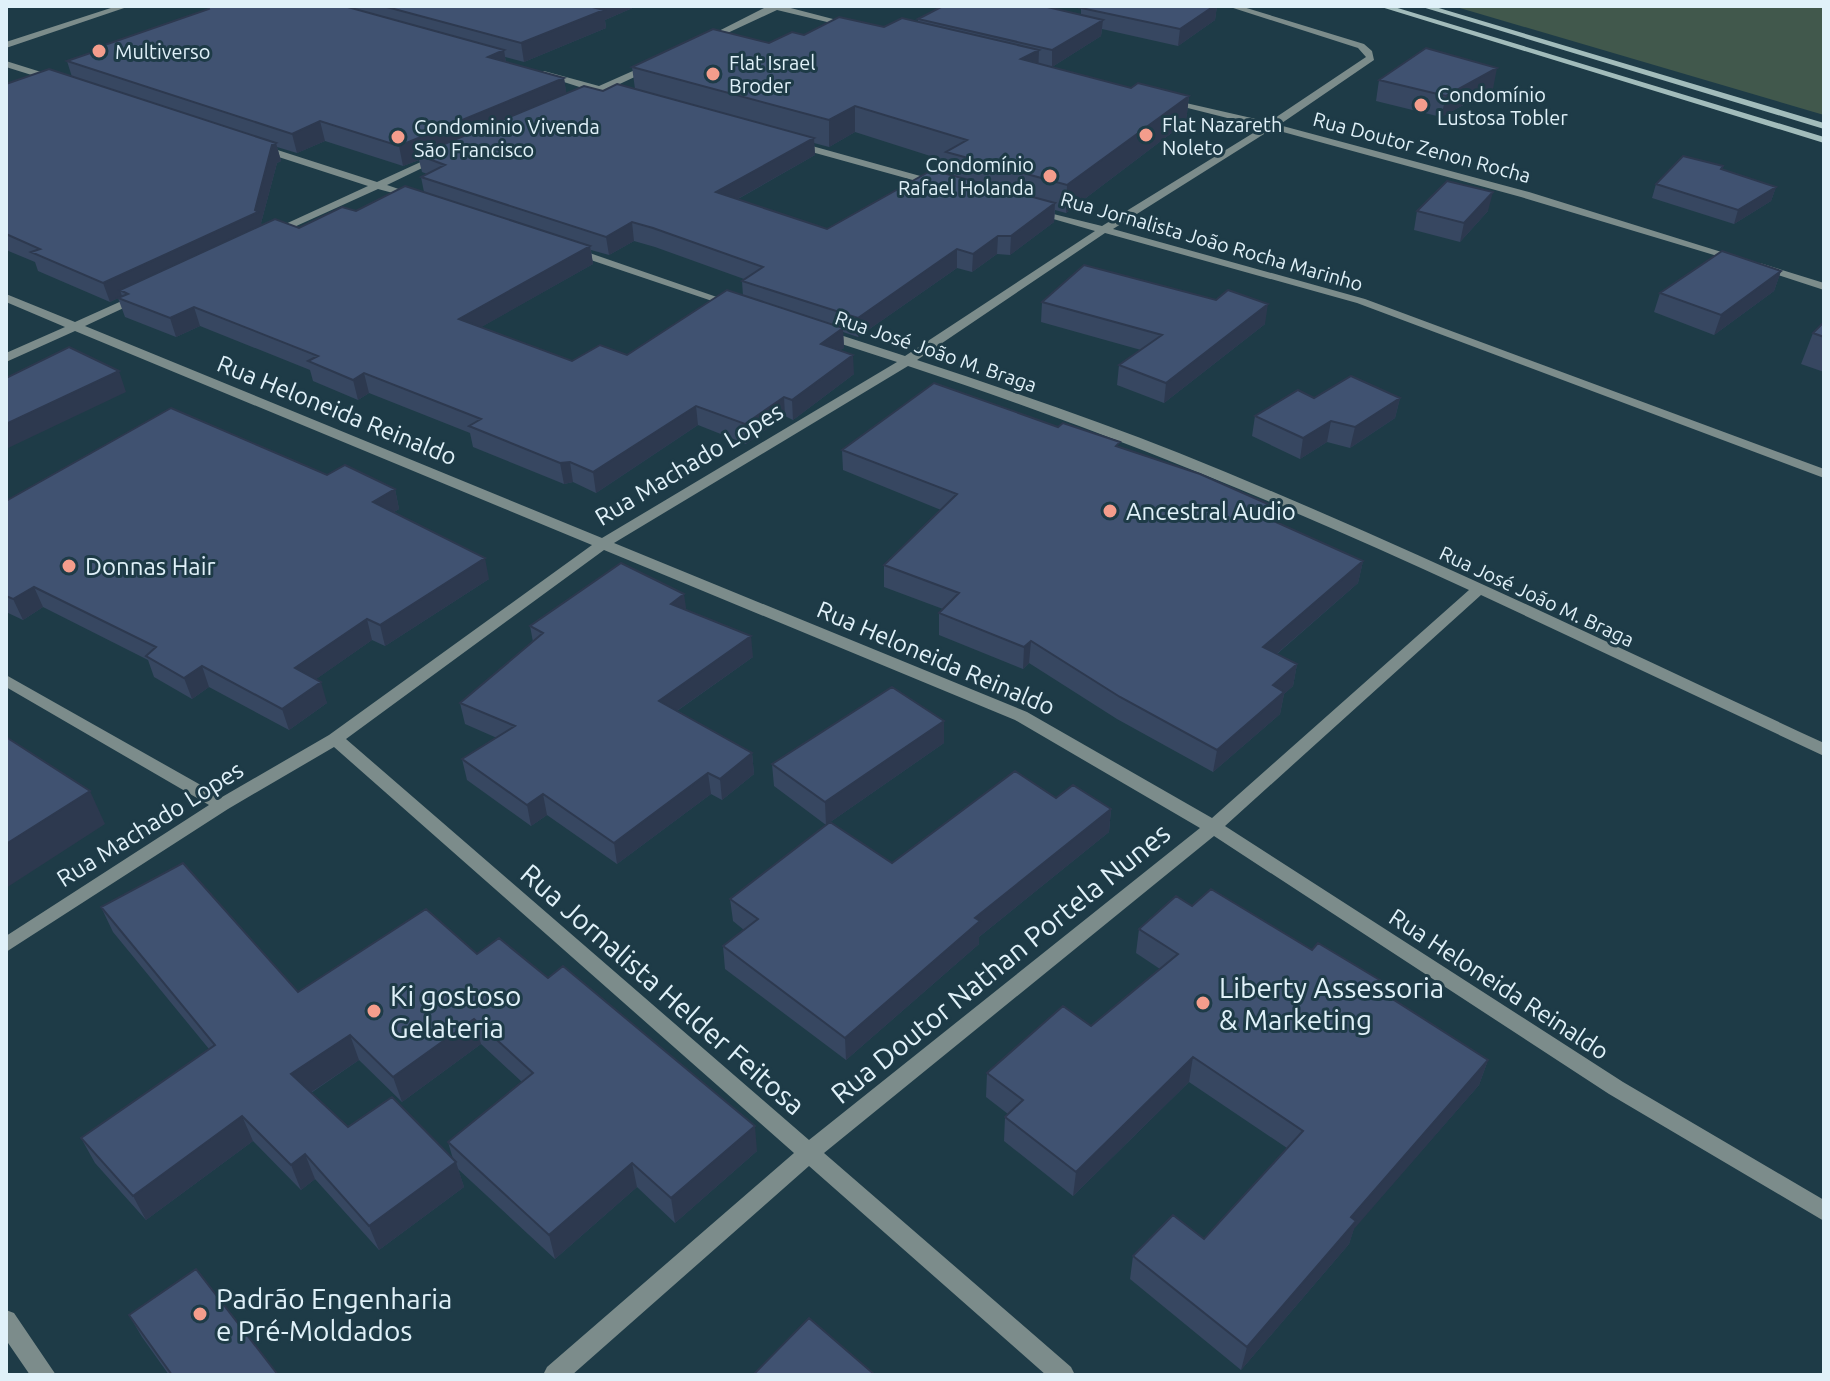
<svg xmlns="http://www.w3.org/2000/svg" width="1830" height="1381" viewBox="0 0 1830 1381" font-family="Ubuntu,sans-serif">
  <style>
    .green { fill: #41584c }
    .lines { fill: none; stroke-linecap: round; stroke-linejoin: round }
    .street { fill: #7c8c8b; fill-rule: evenodd }
    .secondary { fill: #a2bcbb; fill-rule: evenodd }
    .wall { fill: #374761; fill-rule: evenodd }
    .shaded-wall { fill: #2d394f }
    .building { fill: #405271; stroke: #2d394f; stroke-width: 2 }
    .poi-dot { fill: #f49d8c; stroke: #1e3b47; stroke-width: 3 }
    .labels { text-anchor: middle; dominant-baseline: central; stroke-width: 6; stroke-linejoin: round; paint-order: stroke }
    .far-poi-label { font-size: 20px; fill: #e0f1f9; stroke: #1e3b47; text-anchor: start }
    .far-street-label { font-size: 20px; fill: #e0f1f9; stroke: #1e3b47 }
    .street-label { font-size: 24px; fill: #e0f1f9; stroke: #1e3b47 }
    .poi-label { font-size: 24px; fill: #e0f1f9; stroke: #1e3b47; text-anchor: start }
    .near-street-label { font-size: 28px; fill: #e0f1f9; stroke: #1e3b47 }
    .near-poi-label { font-size: 28px; fill: #e0f1f9; stroke: #1e3b47; text-anchor: start }
  </style>
  <rect width="100%" height="100%" fill="#1e3b47"/>
  <!-- green -->
  <path class="green" d="M1453 6H1824V115Z"/>
  <g class="lines">
    <!-- street -->
    <path class="street" d="M117 6H130L6 48V42Z
      M768 6H783L856 25 852 28 777 10 706 43 699 41Z
      M1227 6H1240L1364 44 1372 51 1374 60 1279 125 1529 192 1744 259 1734 261 1521 197 1272 129 1113 229 1365 299 1824 469V478L1357 303 1105 233 917 360C1005 389 1093 419 1179 453 1398 541 1610 644 1824 743V756L1481 595 1225 826 1623 1082 1824 1200V1221L1609 1094 1214 836 824 1153 1071 1367 1075 1375H1046L809 1166 572 1375H543L547 1367 794 1153 334 747 228 809 6 952V936L209 805 6 687V675L222 797 329 735 592 545 75 331 6 362V353L65 327 6 302V294L75 322 135 295H143V299L85 326 602 538 897 362 820 337V331H828L905 356 1095 231 1029 212V208L1102 226 1263 127 1164 102V98L1269 122 1366 57 1358 48ZM908 366C1100 429 1286 505 1469 590L1212 818 1027 712 614 543ZM604 550 1015 720 1200 828 809 1140 346 739Z
      M6 61 57 77 59 79 54 82 6 67Z
      M653 62 658 65 656 67 609 89 629 94 631 96 626 99 595 92 539 74 544 71 599 86Z
      M794 141 942 182 943 184 938 187 790 146 789 144Z
      M254 145H262L377 182 436 155 445 157 387 185 419 196V200L378 189 272 237 267 234 268 232 368 186 254 149Z
      M570 249H578L740 305 734 309 730 307 570 253Z
      M1760 263 1824 283V290L1756 268 1754 266Z
      M6 1310 14 1313 56 1375H30L6 1340Z"/>
    <!-- secondary -->
    <path class="secondary" d="M1378 6H1391L1824 137V143Z
      M1419 6H1432L1824 123V129Z"/>
  </g>
  <!-- wall -->
  <path class="wall" d="M207 6H637L605 20 606 28 524 62 505 57 506 62 564 78 566 93 635 89 632 67 769 43 804 35 884 27 918 22V19L1081 15V8L1086 6H1217L1215 20 1178 46 1102 29 1101 36 1052 67 1131 88 1189 96 1186 122 1066 213 1055 210 1054 222 1010 255 997 254 972 272 957 268 858 337 843 332 844 348 840 350 854 374 793 420 785 416 746 444 698 425 596 493 573 482 564 484 473 447 470 433 369 393 358 400 313 381 310 370 200 326 176 337 125 317 118 298 122 296 110 302 38 271 35 262 6 250V84L72 77 67 61 97 51 96 48 208 9ZM855 132 946 161V174L827 229 738 199 815 155 814 143 829 147ZM325 141 403 166 419 160 422 172 427 174 421 177 424 192 299 228 262 225 261 223 277 163 281 161 277 147 297 153ZM634 241 655 247 744 279 742 281 743 296 627 355 572 361 481 327 593 264 591 250 609 255Z
    M1379 80 1493 89 1441 117 1376 101Z
    M1723 166 1722 169 1776 187 1771 201 1734 224 1652 198 1656 184Z
    M1417 211H1488L1460 242 1414 230Z
    M1781 271 1774 291 1714 335 1654 312 1660 293Z
    M1216 300 1265 324 1164 403 1117 385 1119 365 1141 350 1041 322 1042 302Z
    M1824 322V372L1801 364 1813 333Z
    M1314 398H1400L1395 418 1350 448 1327 442 1300 459 1252 436 1255 416Z
    M1058 427 1120 447 1277 523 1363 561 1358 583 1277 654 1297 664 1293 686 1284 694 1280 714 1213 772 1117 719 1029 663 1023 669 939 635V613L943 609 884 587V565L941 510 843 470 842 450Z
    M327 475 395 489 399 509 394 512 489 579 385 646 372 640 316 679 327 703 289 730 209 687 192 699 154 677 148 660 43 607 23 620 6 612V501Z
    M686 610 753 657 677 711 752 753 754 774 722 800 711 794 617 864 547 815 531 826 467 780 462 759 497 738 465 724 460 703 533 642 530 626Z
    M944 743 826 825 774 786 772 764Z
    M1056 798 1111 809 1109 832 979 937V944L846 1060 725 969 723 946 744 930 733 921 730 899 892 863Z
    M1192 906 1395 1001 1488 1060 1479 1085 1354 1228 1349 1244 1241 1370 1130 1279 1133 1256 1204 1239 1287 1148 1189 1082 1073 1196 1004 1141 1005 1117 1008 1114 986 1097 987 1073 1091 1026 1160 969 1136 953 1139 929Z
    M101 907 298 992 477 954 757 1151 675 1223 637 1187 555 1259 458 1169 464 1187 379 1250 315 1179 301 1190 253 1141 146 1220 95 1163 81 1138 209 1049 113 932ZM481 1044 522 1082 448 1142 453 1159 348 1127 311 1093 359 1060 402 1102Z
    M129 1315 278 1375H169L142 1337Z"/>
  <!-- shaded-wall -->
  <path class="shaded-wall" d="M594 6H637L605 20 606 28 524 62 521 43Z
    M1214 6H1217L1215 20 1178 46 1180 29Z
    M1103 20 1101 36 1052 67V50Z
    M504 50 507 69 488 57Z
    M1039 50 1038 75 1021 59Z
    M1497 68 1493 89 1441 117 1446 96Z
    M564 78 567 97 418 155 419 160 403 166 399 146Z
    M1189 96 1186 122 1066 213 1067 185Z
    M855 106V132L829 147V120Z
    M320 121 325 141 297 153 292 134Z
    M814 138 815 155 718 210 716 192Z
    M276 143 281 161 277 163 261 223 264 230 120 290 122 296 110 302 103 283 255 210 272 145Z
    M1776 187 1771 201 1734 224 1738 210Z
    M1493 192 1488 211 1460 242 1464 223Z
    M1055 203 1054 222 1010 255 1011 236Z
    M632 222 634 241 609 255 606 237Z
    M998 236 997 254 972 272 973 254Z
    M590 246 593 264 462 338 459 319Z
    M957 249V268L858 337V318Z
    M1781 271 1774 291 1714 335 1721 315Z
    M1268 304 1265 324 1164 403 1166 383Z
    M194 307 200 326 176 337 170 318Z
    M843 328 844 348 822 363 821 344Z
    M853 355 854 374 793 420 792 400Z
    M119 371 126 392 6 449V424Z
    M364 373 369 393 358 400 353 380Z
    M784 397 785 416 746 444 745 424Z
    M1400 398 1395 418 1350 448 1355 427Z
    M696 406 698 425 596 493 593 472Z
    M1331 421 1327 442 1300 459 1303 438Z
    M570 462 573 482 564 484 560 463Z
    M395 489 399 509 378 522 373 502Z
    M1279 509 1276 530 1267 518Z
    M485 558 489 579 385 646 380 625Z
    M1363 561 1358 583 1259 669 1263 647Z
    M34 587 43 607 23 620 13 599Z
    M684 594 687 614 671 604Z
    M367 619 372 640 302 689 295 668Z
    M751 636 753 657 661 722 659 701Z
    M1031 641 1029 663 1023 669 1024 647Z
    M1297 664 1293 686 1284 694 1280 714 1213 772 1217 750 1273 685Z
    M202 666 209 687 192 699 184 678Z
    M321 682 327 703 289 730 282 709Z
    M944 721V743L826 825 825 802Z
    M752 753 754 774 722 800 720 779Z
    M708 773 711 794 617 864 614 843Z
    M90 791 105 824 6 888V844Z
    M543 794 547 815 531 826 527 805Z
    M1111 809 1109 832 979 937V944L846 1060 845 1038 975 918Z
    M474 1019 481 1044 402 1102 393 1077Z
    M350 1035 359 1060 301 1099 291 1074Z
    M1193 1057 1189 1082 1073 1196 1076 1172Z
    M1488 1060 1479 1085 1354 1229 1349 1244 1241 1370 1247 1347 1351 1217Z
    M242 1116 253 1141 146 1220 133 1196Z
    M755 1126 757 1151 675 1223 671 1198Z
    M305 1154 315 1179 301 1190 291 1165Z
    M456 1162 464 1187 379 1250 369 1226Z
    M632 1163 637 1187 555 1259 549 1235Z"/>
  <!-- building -->
  <path class="building" d="M208 6H344L504 50 488 57 564 78 399 146 320 121 292 134 67 61 102 49 96 48 209 9Z
    M383 6H594L592 7 604 10 521 43Z
    M943 6H1043L1103 20 1052 50 918 19Z
    M1086 6H1214L1180 29 1081 8Z
    M839 17 884 27 902 18 1039 50 1021 59 1131 88 1138 83 1189 96 1067 185 946 152 967 140 855 106 829 120 632 67 713 29 769 43 792 32 804 35Z
    M1426 48 1497 68 1446 96 1379 80Z
    M49 69 276 143 272 145 255 210 258 212 103 283 31 252 40 249 6 234V84Z
    M617 84 814 138 716 192 827 229 932 170 1055 203 1011 236H998L973 254 957 249 858 318 742 281 763 267 653 228 632 222 606 237 421 177 445 165 418 155 584 86 603 91Z
    M1683 156 1723 166 1721 169 1776 187 1738 210 1656 184Z
    M1447 181 1493 192 1464 223 1417 211Z
    M405 186 590 246 459 319 572 361 600 345 627 355 727 290 843 328 821 344 853 355 792 400 784 397 745 424 696 406 593 472 570 462 560 463 469 426 481 419 364 373 353 380 308 361 318 356 194 307 170 318 118 298 128 294 120 290 275 219 299 228 342 207 356 211Z
    M1722 251 1781 271 1721 315 1660 293Z
    M1084 265 1216 300 1228 290 1268 304 1166 383 1119 365 1162 335 1042 302Z
    M1824 322V337L1813 333Z
    M69 347 119 371 6 424V378Z
    M1351 376 1400 398 1355 427 1331 421 1303 438 1255 416 1298 390 1314 398Z
    M934 383 1058 427 1063 423 1120 442 1116 446 1200 474 1279 509 1267 518 1363 561 1263 647 1297 664 1273 685 1284 692 1217 750 1120 697 1031 641 1024 647 939 613 959 593 884 565 957 494 842 450Z
    M171 408 327 475 345 465 395 489 373 502 485 558 380 625 367 619 295 668 321 682 282 709 202 666 184 678 146 656 156 647 34 587 13 599 6 596V501Z
    M621 563 684 594 671 604 751 636 659 701 752 753 720 779 708 773 614 843 543 794 527 805 462 759 515 726 460 703 543 633 530 626Z
    M892 687 944 721 825 802 772 764Z
    M6 737 90 791 6 844Z
    M1015 771 1056 798 1073 785 1111 809 975 918 980 921 845 1038 723 946 758 919 730 899 830 822 892 863Z
    M183 863 298 992 426 909 477 954 499 938 548 978 563 966 755 1126 671 1198 632 1163 549 1235 448 1142 533 1073 474 1019 393 1077 350 1035 291 1074 348 1127 392 1097 456 1162 369 1226 305 1154 291 1165 242 1116 133 1196 81 1138 215 1045 101 907Z
    M1211 889 1312 950 1318 943 1398 991 1391 998 1488 1060 1351 1217 1356 1221 1247 1347 1133 1256 1173 1215 1204 1239 1303 1131 1193 1057 1076 1172 1005 1117 1023 1100 987 1073 1063 1006 1091 1026 1178 954 1139 929 1176 896 1192 906Z
    M196 1269 278 1375H172L129 1315Z
    M809 1318 875 1375H753Z"/>
  <!-- markers -->
  <g class="poi-dot">
    <circle cx="99" cy="51" r="8"/>
    <circle cx="713" cy="74" r="8"/>
    <circle cx="1421" cy="105" r="8"/>
    <circle cx="1146" cy="135" r="8"/>
    <circle cx="398" cy="137" r="8"/>
    <circle cx="1050" cy="176" r="8"/>
    <circle cx="1110" cy="511" r="8"/>
    <circle cx="69" cy="566" r="8"/>
    <circle cx="1203" cy="1003" r="8"/>
    <circle cx="374" cy="1011" r="8"/>
    <circle cx="200" cy="1314" r="8"/>
  </g>
  <g class="labels">
    <!-- far-poi labels -->
    <g class="far-poi-label">
      <text x="115" y="51">Multiverso</text>
      <text x="729" y="62">Flat Israel<tspan x="729" dy="23">Broder</tspan></text>
      <text x="1437" y="94">Condomínio<tspan x="1437" dy="23">Lustosa Tobler</tspan></text>
      <text x="1162" y="124">Flat Nazareth<tspan x="1162" dy="23">Noleto</tspan></text>
      <text x="414" y="126">Condominio Vivenda<tspan x="414" dy="23">São Francisco</tspan></text>
      <text x="1034" y="164" text-anchor="end">Condomínio<tspan x="1034" dy="23">Rafael Holanda</tspan></text>
    </g>
    <!-- far-street labels -->
    <g class="far-street-label">
      <text transform="translate(1422 147) rotate(15)">Rua Doutor Zenon Rocha</text>
      <text transform="translate(1212 241) rotate(16)">Rua Jornalista João Rocha Marinho</text>
      <text transform="translate(936 351) rotate(19)">Rua José João M. Braga</text>
      <text transform="translate(1537 596) rotate(25)">Rua José João M. Braga</text>
    </g>
    <!-- street labels -->
    <g class="street-label">
      <text transform="translate(337 410) rotate(22)">Rua Heloneida Reinaldo</text>
      <text transform="translate(689 464) rotate(-31)">Rua Machado Lopes</text>
      <text transform="translate(936 658) rotate(23)">Rua Heloneida Reinaldo</text>
      <text transform="translate(150 824) rotate(-32)">Rua Machado Lopes</text>
      <text transform="translate(1499 984) rotate(33)">Rua Heloneida Reinaldo</text>
    </g>
    <!-- poi labels -->
    <g class="poi-label">
      <text x="1126" y="511">Ancestral Audio</text>
      <text x="85" y="566">Donnas Hair</text>
    </g>
    <!-- near-street labels -->
    <g class="near-street-label">
      <text transform="translate(1000 963) rotate(-39)">Rua Doutor Nathan Portela Nunes</text>
      <text transform="translate(663 989) rotate(41)">Rua Jornalista Helder Feitosa</text>
    </g>
    <!-- near-poi labels -->
    <g class="near-poi-label">
      <text x="1219" y="987">Liberty Assessoria<tspan x="1219" dy="32">&amp; Marketing</tspan></text>
      <text x="390" y="995">Ki gostoso<tspan x="390" dy="32">Gelateria</tspan></text>
      <text x="216" y="1298">Padrão Engenharia<tspan x="216" dy="32">e Pré-Moldados</tspan></text>
    </g>
  </g>
  <!-- border -->
  <rect width="1830" height="1381" fill="none" stroke="#e0f1f9" stroke-width="16"/>
</svg>
